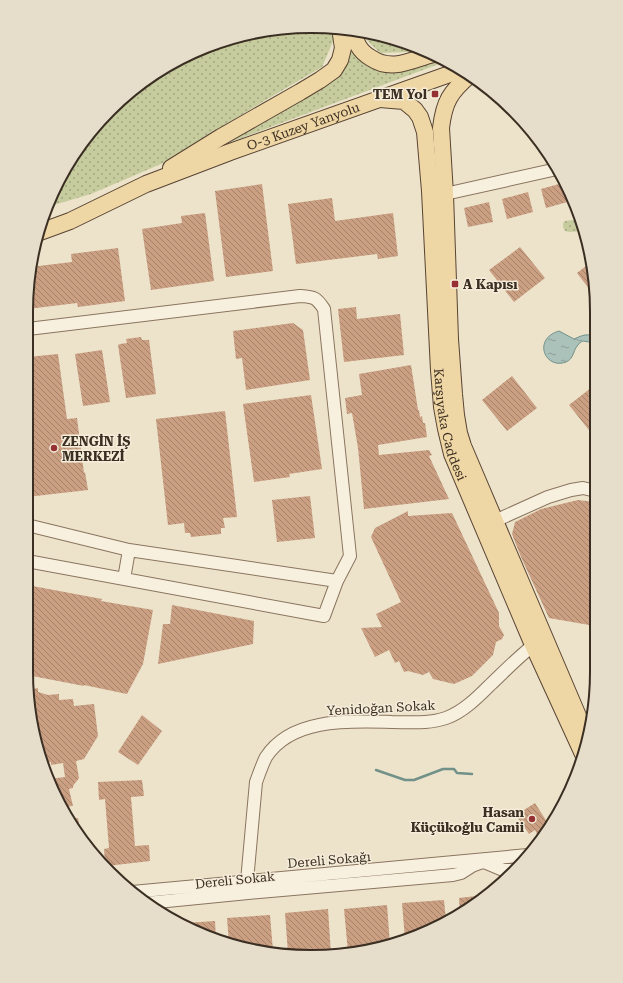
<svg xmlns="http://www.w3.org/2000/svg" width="623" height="983" viewBox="0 0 623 983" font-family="'Roboto Serif',serif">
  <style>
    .grass { fill: url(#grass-dots) }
    .water { fill: url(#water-ripples); stroke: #719189 }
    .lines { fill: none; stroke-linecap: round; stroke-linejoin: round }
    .stream { stroke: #719189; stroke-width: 2.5 }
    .building { fill: url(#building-back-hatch) }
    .minor-casing { stroke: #8a755f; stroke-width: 14 }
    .major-casing { stroke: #584433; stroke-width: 18 }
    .minor { stroke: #f8f0de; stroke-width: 12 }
    .major { stroke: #eed6a5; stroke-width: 16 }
    .poi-dot { fill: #963133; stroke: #f5edda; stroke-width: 1.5 }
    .labels { text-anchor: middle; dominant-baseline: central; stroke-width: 3; stroke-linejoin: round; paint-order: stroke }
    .poi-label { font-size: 13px; font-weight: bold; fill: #3b2e22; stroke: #f5edda; text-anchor: end }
    .street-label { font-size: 13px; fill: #3b2e22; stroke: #f5edda }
    .rim { fill: none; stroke: #3b2e22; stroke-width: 2 }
  </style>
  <defs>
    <pattern id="grass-dots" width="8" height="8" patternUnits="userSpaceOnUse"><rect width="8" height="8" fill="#c7cc9e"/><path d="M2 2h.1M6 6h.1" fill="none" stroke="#a3a680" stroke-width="1.8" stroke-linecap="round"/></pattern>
    <pattern id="water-ripples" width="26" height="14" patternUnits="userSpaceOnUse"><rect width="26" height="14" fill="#abc2bb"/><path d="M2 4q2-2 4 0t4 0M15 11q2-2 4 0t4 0" fill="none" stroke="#8c9e98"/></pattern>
    <pattern id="building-back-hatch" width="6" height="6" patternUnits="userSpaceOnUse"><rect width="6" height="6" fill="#ca9f82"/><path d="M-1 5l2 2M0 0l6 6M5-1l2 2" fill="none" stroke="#a5826a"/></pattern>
  </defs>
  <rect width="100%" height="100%" fill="#ede3cb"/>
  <!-- grass -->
  <path class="grass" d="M331 27 334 39 322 67 264 101 161 164 91 194 47 207 48 202 85 138 123 97 169 64 210 45 274 28Z
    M364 32 386 36 419 48 407 52 380 53 366 39Z
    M350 45 358 52 422 64 443 59 447 61 204 152 332 79Z
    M580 219 585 231 569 232 565 231 563 227V223L565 221Z"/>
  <!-- water -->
  <path class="water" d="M559 331 574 339C583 335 587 333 596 337V345L589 342 583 341C581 342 579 343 578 345 573 350 574 359 566 362 545 370 532 339 559 331Z"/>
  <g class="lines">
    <!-- stream -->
    <path class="stream" d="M376 770 405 780H414L443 769H454L457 773 472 774"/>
  </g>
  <!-- building -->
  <path class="building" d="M566 182 571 201 546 208 541 189Z
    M262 184 273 271 226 277 215 191Z
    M528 192 533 212 507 219 502 199Z
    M332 198 335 221 393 213 398 256 378 259 377 254 296 264 288 204Z
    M489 202 493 222 468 227 464 208Z
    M205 213 214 281 151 290 142 229 182 223 181 216Z
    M520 247 545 278 514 302 489 270Z
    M118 248 125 301 78 307 77 303 28 309V274L30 267 72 262 71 254Z
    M591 262 596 293V298L577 273Z
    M356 307 357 319 400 314 404 355 344 362 338 309Z
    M293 323 303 330 310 380 246 390 242 358 236 359 233 331Z
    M141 337 142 340H149L156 394 126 398 118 345 120 344 127 343 126 339Z
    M102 350 110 402 83 406 75 354Z
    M58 354 67 419 77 418 84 473 85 472 88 490 27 497 28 357Z
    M411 365 418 410H419L420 417 422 416 423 423H425L427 437 378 445 379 455 429 450 432 455 429 456 449 499 364 509 358 448 352 413 347 414 345 398 362 395 359 374Z
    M512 376 537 408 507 431 482 400Z
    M596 384V439L569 405Z
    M311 395 322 469 289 474 290 477 254 482 243 404Z
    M225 411 237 517 223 518 225 528H221V534L191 537 190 533H185L184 523 168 525 156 419Z
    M310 496 315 538 277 542 272 500Z
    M578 500 595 502V626L549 618 521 557 512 534 515 522 541 509Z
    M408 511V516L452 513 499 613V626L504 635 502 639 496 642 493 655 472 676 454 684 433 679 429 672 423 675 408 671 404 672 399 661 395 663 389 650 375 657 361 628 382 627 376 614 401 602 371 537 375 528Z
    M27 585 102 599 101 601 153 610 143 664 127 694 84 685V686L27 675Z
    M172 605 254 621 253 644 158 664 163 624H170Z
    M38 688V692L48 695 59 694V700L73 699 74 706 94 704 98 736 84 759 76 761 79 778 73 786V788L69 789 73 806 63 807 49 779 65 777 63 763 51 765V762L42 764 41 763 29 690Z
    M142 715 162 731 138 765 118 752Z
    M142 780 144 796 131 797 135 846 149 845 150 861 107 866 105 863 104 849 109 848 105 799 99 800 98 782Z
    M535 803 547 822 543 825 546 830 538 836 535 830 529 834 516 815Z
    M78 818 82 839 74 830 69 819Z
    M485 895 470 909 460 913 459 898Z
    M444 900 446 920 405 939 402 903Z
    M387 905 390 945 386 947 348 952 344 909Z
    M328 909 331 954 311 957 288 953 285 913Z
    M270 915 273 951 229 943 227 918Z
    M215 921 216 940 185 923Z"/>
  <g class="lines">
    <defs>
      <path id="minor" d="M437 192 445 194 557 169
        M28 329 300 296C314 297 316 297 324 309L350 556 337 581
        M488 524 548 497 571 490 583 488 596 491
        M27 561 324 616 337 581 129 550 27 525
        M124 579 129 550
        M132 892 528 855
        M248 893 247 881 256 782C259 774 262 765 266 757 292 717 351 721 392 722 410 722 429 724 446 718 463 712 478 697 490 685 506 670 522 653 540 640
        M147 903 248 893 453 875 461 873 472 866 480 863 484 862 503 870H512"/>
      <g id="major">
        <path d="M353 30C356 43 359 51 371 58 392 72 411 60 433 54"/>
        <path d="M470 75C450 92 444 102 441 128L445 194 450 339 454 394 456 415 459 433 463 446 587 737"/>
        <path id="s1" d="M380 99 404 101 415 110 420 117 425 132 430 191 439 370 442 407 446 429 452 454 533 645 583 754"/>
        <path d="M171 168 221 137 300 92 320 80 334 70 340 60 343 48 340 28"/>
        <path id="s2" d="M40 232 70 221 146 184 230 152 461 70"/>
      </g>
    </defs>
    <!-- minor casing -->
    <use href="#minor" class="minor-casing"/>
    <!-- major casing -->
    <use href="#major" class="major-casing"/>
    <!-- minor -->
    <use href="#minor" class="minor"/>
    <!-- major -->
    <use href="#major" class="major"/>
  </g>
  <!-- markers -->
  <g class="poi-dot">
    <rect x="431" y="90" width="8" height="8" rx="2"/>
    <rect x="451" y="280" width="8" height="8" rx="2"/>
    <circle cx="54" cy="448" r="4"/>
    <circle cx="532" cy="819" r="4"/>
  </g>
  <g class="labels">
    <!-- poi labels -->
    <g class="poi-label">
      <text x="427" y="94">TEM Yol</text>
      <text x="463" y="284" text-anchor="start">A Kapısı</text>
      <text x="62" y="441" text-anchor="start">ZENGİN İŞ<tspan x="62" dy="15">MERKEZİ</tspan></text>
      <text x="524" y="812">Hasan<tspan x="524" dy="15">Küçükoğlu Camii</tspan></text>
    </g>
    <!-- street labels -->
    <g class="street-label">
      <text stroke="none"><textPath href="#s2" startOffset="284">O-3 Kuzey Yanyolu</textPath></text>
      <text stroke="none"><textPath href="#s1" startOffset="357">Karşıyaka Caddesi</textPath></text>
      <text transform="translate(381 708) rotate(-3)">Yenidoğan Sokak</text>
      <text transform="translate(329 860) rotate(-5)">Dereli Sokağı</text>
      <text transform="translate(235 880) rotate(-6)">Dereli Sokak</text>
    </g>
  </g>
  <!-- crop -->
  <path d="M0 0H623V983H0ZM311 33H312A278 278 0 0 1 590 311V672A278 278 0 0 1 312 950H311A278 278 0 0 1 33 672V311A278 278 0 0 1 311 33Z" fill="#e6decb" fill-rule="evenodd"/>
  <path class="rim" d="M311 33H312A278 278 0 0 1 590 311V672A278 278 0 0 1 312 950H311A278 278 0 0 1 33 672V311A278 278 0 0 1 311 33Z"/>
</svg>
